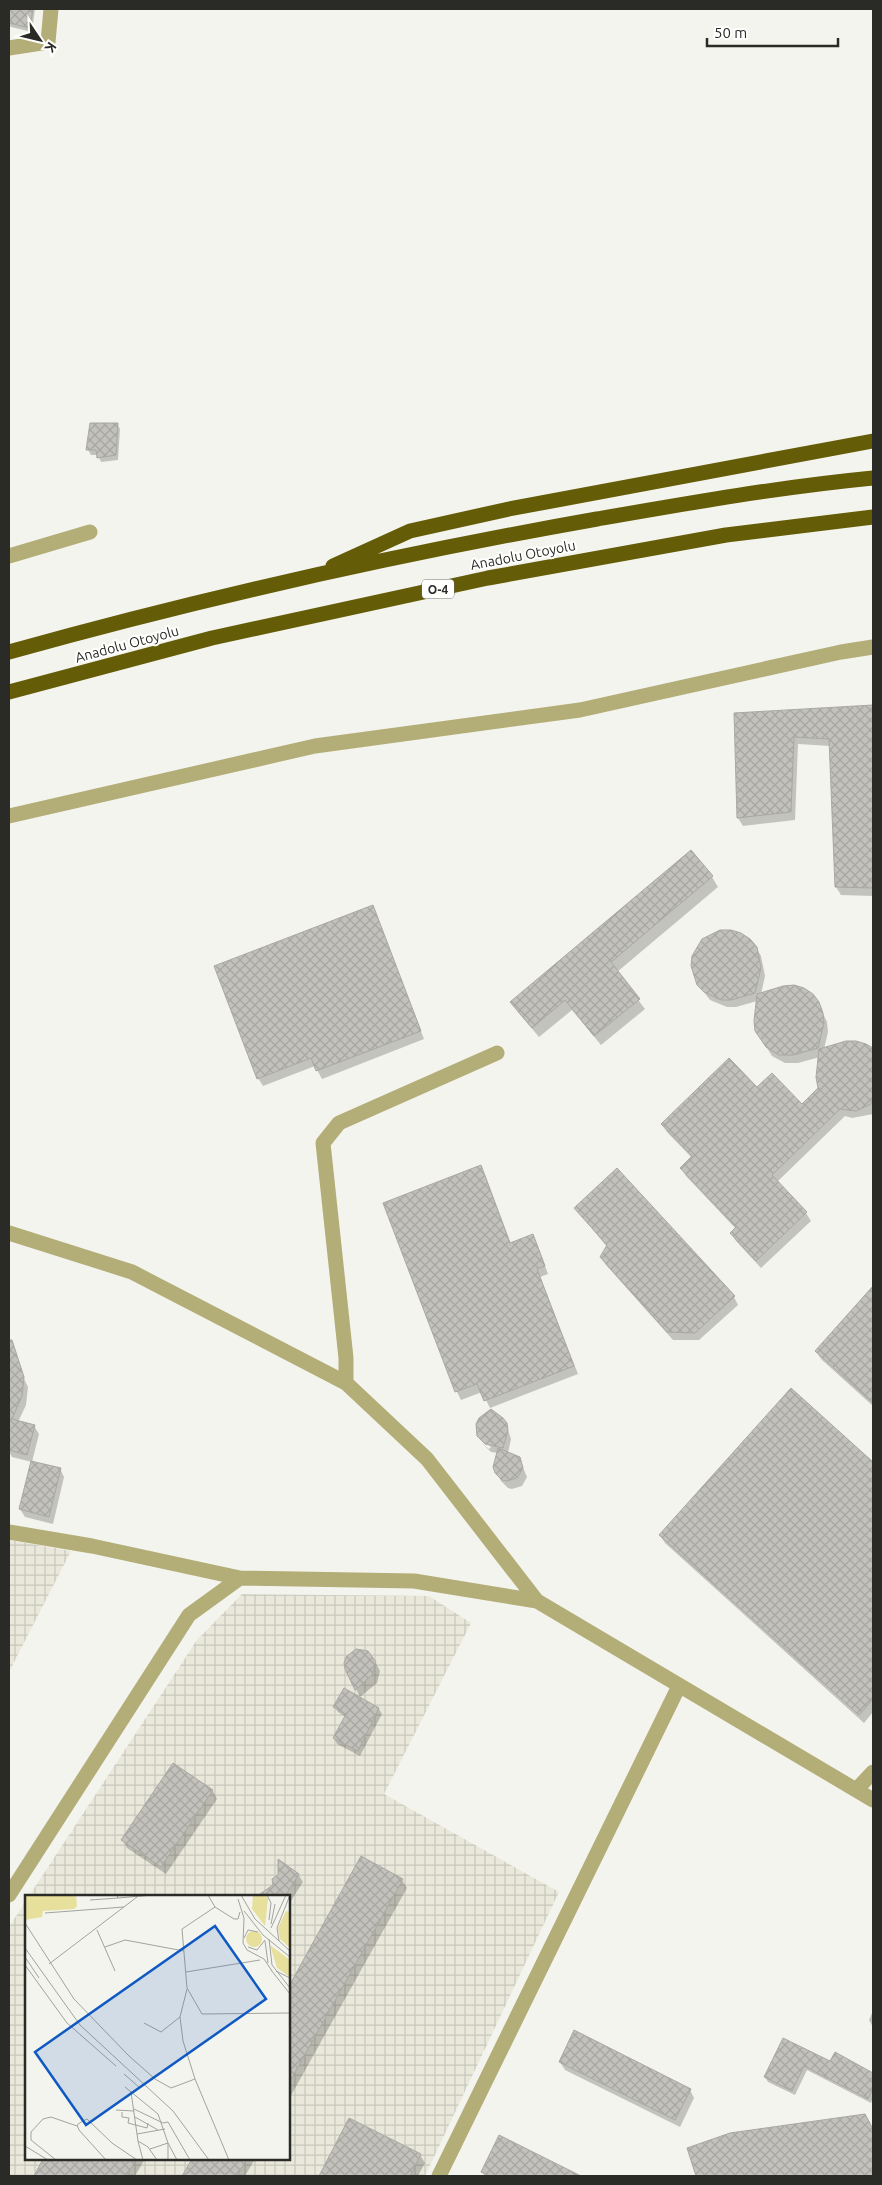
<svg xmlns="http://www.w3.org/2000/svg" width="882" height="2185" viewBox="0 0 882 2185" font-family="Ubuntu,sans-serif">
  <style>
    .industrial { fill: url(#industrial-grid) }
    .shadow { fill: #0003 }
    .building { fill: url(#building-cross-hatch); stroke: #a9a8a3 }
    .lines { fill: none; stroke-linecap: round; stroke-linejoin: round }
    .minor { stroke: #b3ad78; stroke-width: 15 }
    .highway { stroke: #645c07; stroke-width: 15 }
    .labels { text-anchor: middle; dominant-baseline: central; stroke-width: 4; stroke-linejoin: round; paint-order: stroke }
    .shield { fill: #fffffe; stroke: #6a6a68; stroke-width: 1 }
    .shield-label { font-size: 12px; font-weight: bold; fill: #2a2a27 }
    .street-label { font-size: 14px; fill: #2a2a27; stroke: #fffffe }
    .inset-road { fill: none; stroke: #a3a39e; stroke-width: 1 }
    .view { fill: #1059c3; fill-opacity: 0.15; stroke: #1059c3; stroke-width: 2.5 }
    .inset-edge { fill: none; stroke: #2a2a27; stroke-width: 2.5 }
  </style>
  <defs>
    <pattern id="industrial-grid" width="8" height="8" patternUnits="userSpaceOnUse" patternTransform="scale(1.25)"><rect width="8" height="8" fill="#e9e8db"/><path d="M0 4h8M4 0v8" fill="none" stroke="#c8c7bc"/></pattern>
    <pattern id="building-cross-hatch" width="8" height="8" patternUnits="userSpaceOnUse" patternTransform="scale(1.25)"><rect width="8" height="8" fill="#c2c1bb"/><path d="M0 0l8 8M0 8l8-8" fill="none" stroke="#a7a6a1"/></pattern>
  </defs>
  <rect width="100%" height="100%" fill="#f4f4ee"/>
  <!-- industrial -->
  <path class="industrial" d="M9 1540 71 1551 9 1672Z
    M242 1594 429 1596 471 1623 384 1794 559 1892 425 2176H9V1927L26 1901V2159H289V1896H29L197 1640Z"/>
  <!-- shadow -->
  <path class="shadow" d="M9 9H35L32 32 11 27 9 25Z
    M117 424 120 429 118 460 101 462 98 455H91L88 450Z
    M873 706V896L841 895 836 887 830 746 798 744 795 820 743 826 738 818 735 714Z
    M712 877 718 887 617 972 645 1009 601 1045 572 1010 539 1037 518 1012 512 1002Z
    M372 906 424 1039 322 1079 315 1066 263 1086 258 1078Z
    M756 948 761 956 765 976 761 994 818 1003 827 1022 828 1032 824 1049 866 1045 873 1052V1114L852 1118 845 1116 777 1182 806 1213 811 1221 761 1268 736 1241 731 1233 736 1229 686 1176 681 1168 692 1158 667 1132 662 1124 757 1089 802 1105 819 1088 820 1057 798 1063H785L772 1056 762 1040 757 1001 736 1007H727L710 1000 698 984Z
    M485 1175 511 1244 532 1236 537 1244 548 1274 540 1277 578 1374 490 1408 482 1392 461 1400 457 1392 384 1204Z
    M576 1209 734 1297 738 1305 699 1340H673L606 1265 601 1257 607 1247Z
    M873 1288V1406L821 1359 816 1351Z
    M9 1355 15 1361 28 1387 26 1405 18 1422 34 1426 39 1434 32 1462 60 1469 64 1477 53 1524 25 1517 20 1509 32 1462 12 1457 9 1452V1443L13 1428 9 1429Z
    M791 1390 873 1464V1712L864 1723 665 1543 660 1535Z
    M507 1427 511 1439 508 1453 519 1458 527 1477 522 1486 512 1489 508 1488 501 1481 496 1472 498 1453 491 1452 482 1443 489 1449 491 1447 478 1436Z
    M362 1650 372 1656 380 1671 377 1683 360 1697 346 1669Z
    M345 1690 379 1709 382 1714 360 1756 337 1744 334 1738 346 1717 338 1712 335 1707Z
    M213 1791 217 1799 166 1874 127 1848 123 1840Z
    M362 1858 402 1880 407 1888 289 2099V1989Z
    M298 1874 303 1882 289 1904V1896H262L261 1895Z
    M873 2011V2027L869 2020Z
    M784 2040 831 2063 835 2054 873 2074V2098L871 2103 807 2070 795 2095 768 2082 765 2077Z
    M560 2062 690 2090 694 2098 680 2127 565 2070Z
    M865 2115 873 2131V2176H693Z
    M349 2120 420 2155 425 2163 418 2176H321Z
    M500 2137 578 2176H485L482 2172Z
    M45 2159H145L135 2176H35Z
    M194 2159H255L245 2176H184Z"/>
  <!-- building -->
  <path class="building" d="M9 9H33L30 28 9 23Z
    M90 423H118L116 455 97 458 96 450H86Z
    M873 705V888L835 887 829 739 794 737 791 812 737 818 734 713Z
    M691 850 713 876 611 962 640 999 594 1036 565 1000 532 1028 510 1002Z
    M373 905 421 1031 316 1071 311 1058 257 1079 214 966Z
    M720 930H731L741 933 750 939 757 947 761 968 755 993 731 1000H721L704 992 697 985 691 966 692 956 702 939Z
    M794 985 804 988 813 994 819 1002 823 1013 824 1023 818 1048 793 1055H779L766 1047 755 1031 754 1021 757 994 783 986Z
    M846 1041H856L866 1044 873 1048V1103L856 1111 840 1109 772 1175 807 1212 756 1261 730 1233 736 1227 680 1168 692 1156 661 1124 729 1058 757 1087 772 1073 802 1104 818 1088 816 1077 819 1049Z
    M481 1165 510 1243 533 1234 545 1266 537 1269 574 1366 484 1401 477 1384 455 1392 383 1203Z
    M617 1168 735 1296 695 1333 667 1332 600 1257 607 1245 574 1208Z
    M873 1286V1403L815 1351Z
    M9 1340H12L24 1377 22 1396 12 1419 35 1425 27 1455 9 1450Z
    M791 1388 873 1462V1699L859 1715 659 1535Z
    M491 1409 503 1418 507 1423 508 1430 503 1448 485 1444 477 1436 476 1424 479 1418Z
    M498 1448 520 1457 523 1468 517 1478 507 1481 502 1480 495 1473 493 1467Z
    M31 1461 61 1468 49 1517 19 1509Z
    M356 1649 368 1651 376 1662 372 1675 355 1690 345 1669 344 1663 346 1657Z
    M344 1688 379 1708 358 1751 333 1738 346 1714 333 1707Z
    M173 1763 213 1790 161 1867 121 1840Z
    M361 1856 403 1879 289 2083V1986Z
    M278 1859 299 1874 285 1896H257L273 1885 272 1879 278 1875Z
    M574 2030 691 2089 675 2120 559 2062Z
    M783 2038 830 2061 835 2052 873 2073V2088L868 2099 804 2066 792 2091 764 2077Z
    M865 2114 873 2129V2176H696L687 2148 730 2133Z
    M349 2118 421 2154 410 2176H319Z
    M499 2135 581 2176H490L481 2172Z
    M43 2159H136L127 2176H34Z
    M192 2159H247L237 2176H182Z"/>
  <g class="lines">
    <!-- minor -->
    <path class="minor" d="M9 48 48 42 51 9
      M9 556 90 532
      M9 816 315 746 580 710 841 652 873 647
      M497 1053 339 1123 323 1143 346 1358V1383L427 1459 537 1601
      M9 1233 132 1272 346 1383
      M9 1532 92 1546 240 1578
      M856 1790 873 1772
      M9 1895 189 1615 240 1578 414 1581 537 1601 873 1800
      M439 2176 679 1686"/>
    <!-- highway -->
    <path class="highway" d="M333 566 410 531 509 509 873 441
      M9 652C202 598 399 554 597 519 689 503 780 487 873 478
      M9 692 212 638 488 578 726 535 873 517"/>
  </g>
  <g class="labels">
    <!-- shield labels -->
    <rect class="shield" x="422" y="579.5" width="32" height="19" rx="4"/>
    <g class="shield-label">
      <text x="438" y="589">O-4</text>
    </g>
    <!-- street labels -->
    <g class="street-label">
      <text transform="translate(523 555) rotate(-11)">Anadolu Otoyolu</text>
      <text transform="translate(127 644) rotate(-15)">Anadolu Otoyolu</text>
    </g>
  </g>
  <!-- overview -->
  <g transform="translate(25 1895)">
    <rect width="265" height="265" fill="#f4f4ee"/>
    <path d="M228 0H240L243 4 240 31 227 14ZM261 16 265 17V53L255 44 253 33ZM221 44a8 8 0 1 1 16 0a8 8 0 1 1-16 0ZM245 50 265 65V82L252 73Z" fill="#e7e09c"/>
    <path d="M0 0H51L52 11 49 14 18 16 17 22 0 25Z" fill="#e7e09c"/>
    <path class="inset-road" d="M183 0 190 12 209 24H213L215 17M216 0 230 24 265 56M242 0 246 8 244 25M93 3 128 0M213 4 219 23 218 48 222 55 239 64 247 76M65 5 93 3 92 0M190 12 157 34 162 93 177 119 265 118M219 16 238 40 265 62M20 18 99 12M0 28 49 104 104 161 130 184 146 193 170 184 204 265M246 29 250 9M246 33 261 0M72 35 90 76M219 43 223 35 233 37M244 44 247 70 265 93M240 46 243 68M254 46 252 33 265 0M80 52 100 45 159 56M223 52 232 55 240 45M0 53 55 130 148 216 184 265M0 62 14 83M24 69 112 2M0 70 42 128 91 171M246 75 265 99M251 76 265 83M161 77 235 65M155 122 158 146 170 184M119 128 136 137 155 122 162 94M99 179 115 193M100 192 133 219 143 248V265M106 197 112 239 140 234M109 214 138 228 143 227 165 265M91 215 109 216M97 217V222L104 223 103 228 122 233 123 228M110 222 133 235M112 239 113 246 123 252 132 265M113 246 118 265M0 251 23 265M125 254 143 248 152 265M31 265 6 245V237L18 224 26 222 52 231M81 265 54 235 52 230 56 227 62 224 87 248 112 265"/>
    <path class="view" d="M190 31 241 104 61 230 10 157Z"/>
    <rect width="265" height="265" class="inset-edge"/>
  </g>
  <!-- border -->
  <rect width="882" height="2185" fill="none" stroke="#2a2a27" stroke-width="20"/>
  <!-- north arrow -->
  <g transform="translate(40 40) rotate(125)" stroke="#fffffe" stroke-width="4" paint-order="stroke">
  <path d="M0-4L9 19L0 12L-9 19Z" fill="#2a2a27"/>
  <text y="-8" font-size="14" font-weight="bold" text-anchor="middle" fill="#2a2a27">K</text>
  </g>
  <!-- scale -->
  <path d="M707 38v8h131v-8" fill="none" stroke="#2a2a27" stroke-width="2.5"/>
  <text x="714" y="38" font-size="15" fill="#2a2a27" stroke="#fffffe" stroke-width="4" paint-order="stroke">50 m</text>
</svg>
